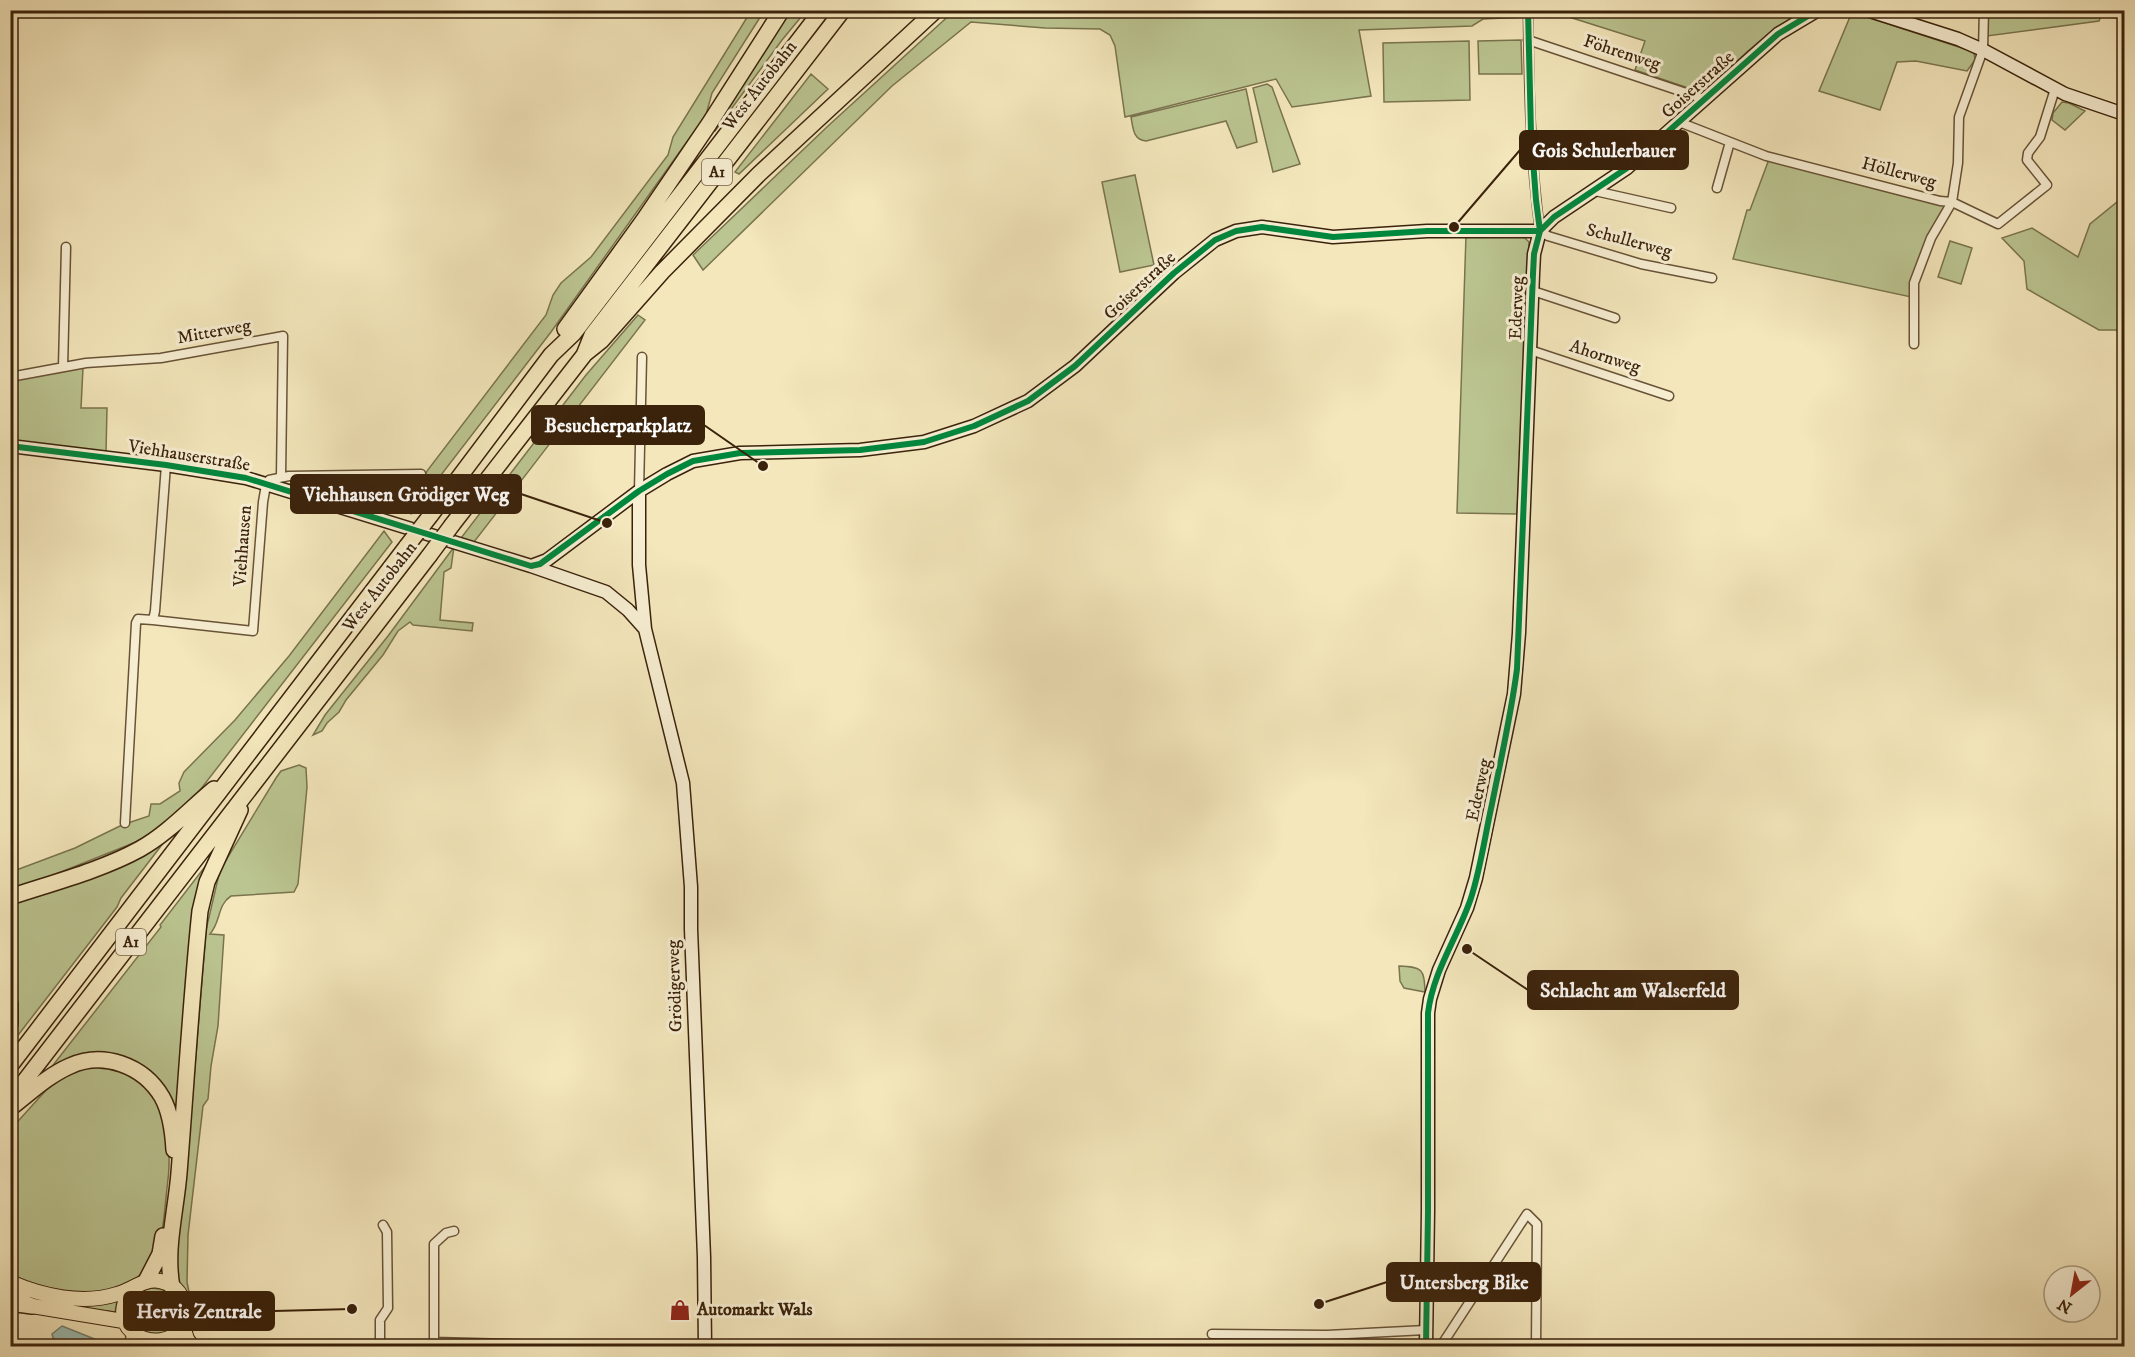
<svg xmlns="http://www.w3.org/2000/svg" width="2135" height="1357" viewBox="0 0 2135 1357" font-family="'IM FELL DW Pica',serif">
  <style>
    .green { fill: #bbc591; stroke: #7a744e; stroke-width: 1.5 }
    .water { fill: #9cbfb4; stroke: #758070; stroke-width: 1.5 }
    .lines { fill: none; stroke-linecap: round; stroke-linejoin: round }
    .street-casing { stroke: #685337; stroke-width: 11 }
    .secondary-casing { stroke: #3a220b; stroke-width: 15 }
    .primary-casing { stroke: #3a220b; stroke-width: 16 }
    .highway-casing { stroke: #3a220b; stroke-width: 18 }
    .street { stroke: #f8efd3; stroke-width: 8 }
    .secondary { stroke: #f8efd3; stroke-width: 12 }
    .primary { stroke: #f4e7bc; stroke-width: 14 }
    .highway { stroke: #f4e7bc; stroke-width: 15 }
    .highway-bridge-casing { stroke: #3a220b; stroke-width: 18; stroke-linecap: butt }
    .highway-bridge { stroke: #f4e7bc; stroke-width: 15 }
    .cycleway-casing { stroke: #f8efd3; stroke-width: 10 }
    .cycleway { stroke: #00873e; stroke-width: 6 }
    .labels { text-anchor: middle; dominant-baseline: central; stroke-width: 6; stroke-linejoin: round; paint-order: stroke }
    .shield { fill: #f8efd3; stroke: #736047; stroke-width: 1.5 }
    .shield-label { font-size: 16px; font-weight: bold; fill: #3a220b }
    .street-label { font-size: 18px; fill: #3a220b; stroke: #f8efd3 }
    .poi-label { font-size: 18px; font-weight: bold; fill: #3a220b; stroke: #f8efd3; text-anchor: start }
    .leader { fill: none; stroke: #3a220b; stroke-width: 2 }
    .callout-dot { fill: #3a220b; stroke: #f8efd3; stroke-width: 2 }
    .callout { fill: #3a220b; stroke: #3a220b; stroke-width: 2 }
    .callout-label { font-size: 20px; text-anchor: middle; font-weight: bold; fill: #fff }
  </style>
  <rect width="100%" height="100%" fill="#f4e7bc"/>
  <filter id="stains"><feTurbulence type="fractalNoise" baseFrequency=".00333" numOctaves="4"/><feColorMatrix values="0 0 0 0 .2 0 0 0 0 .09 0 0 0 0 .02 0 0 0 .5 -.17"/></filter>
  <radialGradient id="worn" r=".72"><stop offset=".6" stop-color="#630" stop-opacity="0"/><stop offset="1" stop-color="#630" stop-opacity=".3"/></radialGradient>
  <!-- green -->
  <path class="green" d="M751 11H764L712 93 706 115 551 332 411 514 404 508 421 489 427 471 546 315 553 295 561 283 591 257 668 155 673 137Z
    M789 11H806L782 40 715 131 713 130Z
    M954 11H1527V17L1483 19 1472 26 1359 30 1371 96 1292 107 1276 79 1125 117 1115 46 1110 35 1100 29 1045 28 971 22 892 86 703 270 693 255 828 126Z
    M1550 11H1807L1777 27 1748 51 1703 93 1635 70 1645 41Z
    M1988 11H2124V19L2101 16 2099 21 1987 36Z
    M1852 12 1974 52 1975 60 1967 71 1916 61 1897 62 1880 110 1819 91Z
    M1521 40 1522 74H1479L1478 41Z
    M1469 41 1470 100 1384 102 1383 43Z
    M811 74 828 89 739 174 735 172Z
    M1267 84 1272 87 1300 164 1273 172 1253 88Z
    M1246 89 1257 142 1237 148 1226 121 1146 141C1133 140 1133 128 1131 117Z
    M2062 102 2069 103 2085 111 2065 130 2052 120 2053 113Z
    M1771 154 1945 205 1911 297 1733 259 1747 210H1750Z
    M1135 175 1154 265 1120 272 1102 182Z
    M2117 202H2124V330H2099L2027 289 2024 261 2002 238 2032 228 2078 257 2090 224Z
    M1520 233 1529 242 1526 354 1517 514 1457 513 1466 235Z
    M1950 241 1972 248 1961 284 1938 277Z
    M638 315 645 320 474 542 461 538 586 375Z
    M83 368 81 408H107L106 453 11 440V375Z
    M384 531 392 542 190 803 164 826 136 842 11 892V872L75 848 122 825 149 816 151 804H160L180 791 179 783 184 772 235 720 289 656Z
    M454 547 451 568 444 572 440 620 473 623 472 631 413 625 410 622 398 631 383 655 346 700 339 712 327 723 322 731 313 735 325 715 388 636Z
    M299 765 306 768 307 787 298 884 294 892 231 896C217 905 221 922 210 934L224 935 218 1026 211 1066 208 1099 203 1106 188 1235 187 1282 190 1297 178 1281 174 1259 192 1104 206 930 220 870 276 778 281 771Z
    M171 833 121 898 117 907 12 1043 15 1029V1007L10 985V903Z
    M207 864 178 1119 126 1060 50 1069 161 927 160 925Z
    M1399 966C1423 967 1424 969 1425 992L1404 988 1400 981Z
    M104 1064C116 1069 131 1074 142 1081 148 1086 155 1096 159 1103 162 1107 163 1114 164 1120 169 1146 171 1161 167 1188 165 1206 163 1241 155 1256 127 1308 55 1295 11 1274V1129L48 1088V1086L77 1068Z
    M150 1288C173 1288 184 1306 175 1327L161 1337 136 1331C126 1312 125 1295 150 1288Z
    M26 1294 117 1301 115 1312 51 1304 20 1296Z"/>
  <!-- water -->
  <path class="water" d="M62 1326 107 1344 110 1346H67L53 1338 52 1334Z"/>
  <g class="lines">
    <defs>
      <path id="street" d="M1528 10C1529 84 1530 158 1540 231L1548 236 1641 264 1712 278
        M1528 40 1704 99
        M1679 122 1766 156 1940 201 1952 202 1998 224 2047 185 2027 160 2028 153 2040 137 2055 89
        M1717 188 1730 142
        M1595 191 1671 208
        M1533 291 1615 318
        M1914 344V283L1931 238 1952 202 1958 163 1959 117 1983 50 1984 10
        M1530 350 1669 396
        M63 367 66 247
        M10 377 86 363 161 358 283 336 281 476
        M639 491 642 357
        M153 620 253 631 263 502 266 485 269 480 289 476 421 474
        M125 823 136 623 138 619 153 620 155 611 166 465
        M454 1231 446 1233 434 1244V1342L577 1346
        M1212 1334 1327 1335 1426 1330
        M129 1346 131 1334
        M380 1346V1320L388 1308 387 1232 383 1225
        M1441 1346 1527 1214 1537 1224 1536 1346"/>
      <path id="secondary" d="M1867 10 1958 39 1983 50 2065 94 2124 114
        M10 446 166 465 246 478 531 566 606 592 628 610 645 629 683 783 691 887V929L704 1257 705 1346
        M639 491V565L645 629
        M531 566 547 560 639 491 667 474 693 461 740 453 860 450 924 442 974 426 1028 401 1075 366 1174 273 1215 240 1236 231 1262 227 1333 237 1427 231H1540L1554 217 1627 168 1778 34 1818 10
        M1426 1346 1428 1211V1013L1430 999 1439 970 1467 908 1476 878 1514 694 1519 633 1533 274 1534 254 1540 231"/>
      <path id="primary" d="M10 1282C42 1296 83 1305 117 1294 132 1290 144 1278 160 1281 181 1285 192 1309 182 1328 160 1357 101 1332 132 1289
        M10 1295 32 1306 123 1321
        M183 1326 187 1339 192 1346"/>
      <path id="highway" d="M565 329 643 221 709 124 782 10
        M586 353 601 341 662 272 759 174 936 10
        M430 516 551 355 574 333 822 10
        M452 525 584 355 592 335 843 10
        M10 897C52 883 102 870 140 849 167 834 190 809 214 789
        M10 1004V1024
        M10 1066 407 546
        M10 1100 429 556
        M13 1106C31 1092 49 1075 70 1066 103 1051 143 1065 162 1097 171 1113 173 1132 174 1150
        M146 1281 160 1254 163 1236
        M172 1287C165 1249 176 1211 179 1173 186 1086 191 998 200 911L207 882 240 810
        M10 1303 32 1306"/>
    </defs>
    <!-- street casing -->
    <use href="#street" class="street-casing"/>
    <!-- secondary casing -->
    <use href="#secondary" class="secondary-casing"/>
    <!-- primary casing -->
    <use href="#primary" class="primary-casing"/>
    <!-- highway casing -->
    <use href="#highway" class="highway-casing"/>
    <!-- street -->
    <use href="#street" class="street"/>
    <!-- secondary -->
    <use href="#secondary" class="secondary"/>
    <!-- primary -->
    <use href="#primary" class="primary"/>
    <!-- highway -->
    <use href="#highway" class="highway"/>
    <defs>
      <path id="highway-bridge" d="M407 546 430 516
        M429 556 452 525"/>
    </defs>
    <!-- highway-bridge casing -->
    <use href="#highway-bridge" class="highway-bridge-casing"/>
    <!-- highway-bridge -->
    <use href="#highway-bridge" class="highway-bridge"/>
    <defs>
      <path id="cycleway" d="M10 446 166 465 246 478 531 566 540 564 639 491 667 474 693 461 740 453 860 450 924 442 974 426 1028 401 1075 366 1174 273 1215 240 1236 231 1262 227 1333 237 1427 231H1540L1554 217 1627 168 1778 34 1818 10
        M1426 1346 1428 1211V1013C1433 971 1458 937 1471 898 1481 867 1485 835 1492 804 1501 759 1511 715 1517 669L1533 274 1534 254 1540 231 1536 200 1531 133 1528 10"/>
    </defs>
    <!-- cycleway casing -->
    <use href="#cycleway" class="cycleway-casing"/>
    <!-- cycleway -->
    <use href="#cycleway" class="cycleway"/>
  </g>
  <!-- icons -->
  <defs>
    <symbol id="shop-bare" viewBox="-9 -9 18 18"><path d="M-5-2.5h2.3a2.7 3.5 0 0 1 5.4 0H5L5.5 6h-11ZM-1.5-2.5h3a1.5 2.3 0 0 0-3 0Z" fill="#8f2418" stroke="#f8efd3" stroke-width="2.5" paint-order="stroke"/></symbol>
  </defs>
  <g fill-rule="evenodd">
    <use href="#shop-bare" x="665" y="1295" width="30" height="30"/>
  </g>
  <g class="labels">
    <!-- shield labels -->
    <g class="shield">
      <rect x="702" y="159" width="30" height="26" rx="4.5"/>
      <rect x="116" y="929" width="30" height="26" rx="4.5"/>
    </g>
    <g class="shield-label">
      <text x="717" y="172">A1</text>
      <text x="131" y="942">A1</text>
    </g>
    <!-- street labels -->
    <g class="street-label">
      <text transform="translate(1622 53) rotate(18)">Föhrenweg</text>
      <text transform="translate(1698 85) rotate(-42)">Goiserstraße</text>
      <text transform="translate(760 86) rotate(-52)">West Autobahn</text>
      <text transform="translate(1899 173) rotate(15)">Höllerweg</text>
      <text transform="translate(1629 241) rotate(15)">Schullerweg</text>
      <text transform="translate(1140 286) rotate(-43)">Goiserstraße</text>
      <text transform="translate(1517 308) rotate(-88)">Ederweg</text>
      <text transform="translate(214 332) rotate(-10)">Mitterweg</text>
      <text transform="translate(1605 357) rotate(18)">Ahornweg</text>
      <text transform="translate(189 456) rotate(9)">Viehhauserstraße</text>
      <text transform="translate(243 546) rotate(-86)">Viehhausen</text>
      <text transform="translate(380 587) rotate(-52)">West Autobahn</text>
      <text transform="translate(1479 790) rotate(-78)">Ederweg</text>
      <text transform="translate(675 986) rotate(-92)">Grödigerweg</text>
    </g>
    <!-- poi labels -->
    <g class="poi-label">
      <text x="697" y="1310">Automarkt Wals</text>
    </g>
  </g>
  <!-- callouts -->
  <path class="leader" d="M1454 227L1520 150M763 466L704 425M607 523L521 494M1467 949L1528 990M1319 1304L1387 1282M352 1309L274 1311"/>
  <g class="callout-dot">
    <circle cx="1454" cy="227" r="6"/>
    <circle cx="763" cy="466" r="6"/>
    <circle cx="607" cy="523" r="6"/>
    <circle cx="1467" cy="949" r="6"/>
    <circle cx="1319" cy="1304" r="6"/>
    <circle cx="352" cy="1309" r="6"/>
  </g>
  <g class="callout">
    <rect x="1520" y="131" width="168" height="38" rx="6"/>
    <rect x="532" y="406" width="172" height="38" rx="6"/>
    <rect x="291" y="475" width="230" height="38" rx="6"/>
    <rect x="1528" y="971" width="210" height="38" rx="6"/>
    <rect x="1387" y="1263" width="153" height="38" rx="6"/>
    <rect x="124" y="1292" width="150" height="38" rx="6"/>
  </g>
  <g class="callout-label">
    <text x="1604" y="157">Gois Schulerbauer</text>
    <text x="618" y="432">Besucherparkplatz</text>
    <text x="406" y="501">Viehhausen Grödiger Weg</text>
    <text x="1633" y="997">Schlacht am Walserfeld</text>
    <text x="1464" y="1289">Untersberg Bike</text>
    <text x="199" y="1318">Hervis Zentrale</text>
  </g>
  <!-- margin -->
  <rect width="2135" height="1357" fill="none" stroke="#f4e7bc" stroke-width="36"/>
  <rect x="12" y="12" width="2111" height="1333" fill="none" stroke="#3a220b" stroke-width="3"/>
  <rect x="18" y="18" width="2099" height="1321" fill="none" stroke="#3a220b" stroke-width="1.5"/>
  <!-- north arrow -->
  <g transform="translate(2072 1294) rotate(211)"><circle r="28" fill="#f8efd3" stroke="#ac9d83" stroke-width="1.5"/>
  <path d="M0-4.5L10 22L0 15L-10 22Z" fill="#8f2418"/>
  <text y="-9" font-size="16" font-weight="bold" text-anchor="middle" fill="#3a220b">N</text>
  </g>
  <rect width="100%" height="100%" filter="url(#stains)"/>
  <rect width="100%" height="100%" fill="url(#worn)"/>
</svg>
